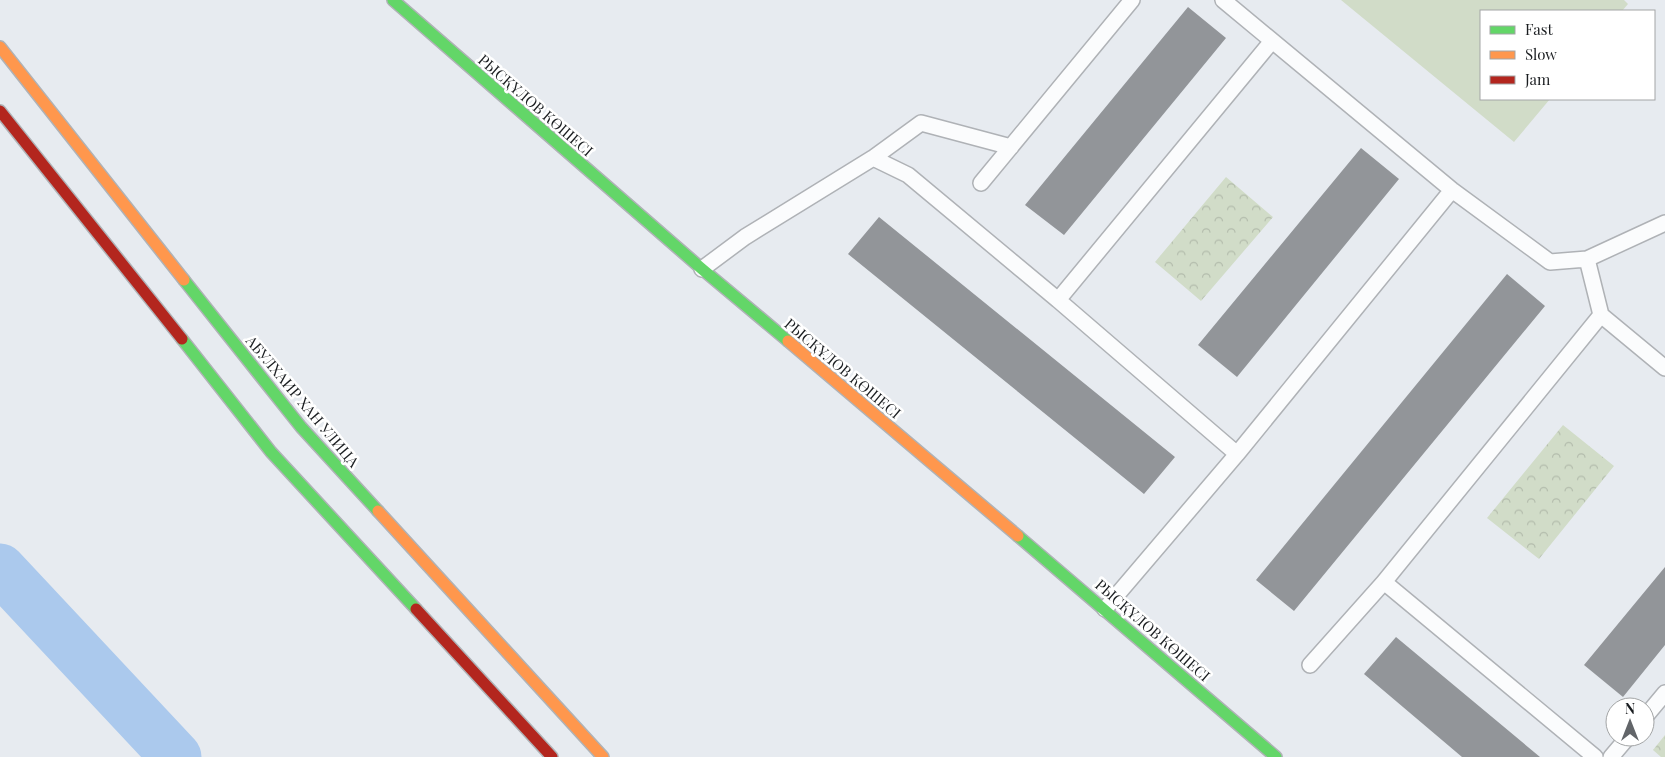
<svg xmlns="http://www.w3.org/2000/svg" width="1665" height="757" viewBox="0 0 1665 757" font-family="'Playfair Display',serif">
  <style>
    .forest { fill: url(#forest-crowns) }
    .pitch { fill: #d1dcc8 }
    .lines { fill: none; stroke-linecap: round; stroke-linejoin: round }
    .river { stroke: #abc9ed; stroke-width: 51 }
    .building { fill: #929599 }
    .lane-casing { stroke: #afb2b6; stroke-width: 18 }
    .fast-casing { stroke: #afb2b6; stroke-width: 14 }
    .slow-casing { stroke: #afb2b6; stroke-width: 14 }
    .jam-casing { stroke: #afb2b6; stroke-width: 14 }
    .lane { stroke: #fbfcfd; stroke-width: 15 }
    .fast { stroke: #63d668; stroke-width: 11 }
    .slow { stroke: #ff974d; stroke-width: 11 }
    .jam { stroke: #b3261e; stroke-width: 11 }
    .labels { text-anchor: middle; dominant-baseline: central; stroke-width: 5; stroke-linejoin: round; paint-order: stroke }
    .street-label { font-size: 15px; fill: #1a1d20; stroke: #fff }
  </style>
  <defs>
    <pattern id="forest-crowns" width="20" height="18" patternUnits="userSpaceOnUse" patternTransform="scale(1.25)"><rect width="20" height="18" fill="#d1dcc8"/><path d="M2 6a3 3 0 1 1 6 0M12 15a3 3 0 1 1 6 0" fill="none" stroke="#b3bcac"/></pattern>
  </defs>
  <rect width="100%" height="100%" fill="#e7ebf0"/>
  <!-- forest -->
  <path class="forest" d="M1226 177 1273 217 1201 301 1155 262Z
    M1563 425 1614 466 1539 559 1487 518Z
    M1665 735V757H1661L1653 750Z"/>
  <!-- pitch -->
  <path class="pitch" d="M1341 0H1624L1628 4 1622 11H1481V99H1550L1514 142Z"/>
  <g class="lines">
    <!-- river -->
    <path class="river" d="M0 569 176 757"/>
  </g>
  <!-- building -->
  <path class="building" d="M1188 7 1226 38 1064 235 1025 205Z
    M1361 148 1399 179 1237 377 1198 345Z
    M879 217 1175 457 1144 494 848 254Z
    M1507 274 1545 306 1294 611 1256 580Z
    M1665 567V645L1623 697 1584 665Z
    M1396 637 1540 757H1462L1364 674Z"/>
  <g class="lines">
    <defs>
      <path id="lane" d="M1223 0 1452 190 1550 262 1587 259 1601 315 1665 368
        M873 158 921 123 1011 147
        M981 183 1132 0
        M1587 259 1665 223
        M702 269 745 237 873 158 908 175 1058 300
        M1237 454 1452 190
        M1105 609 1237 454 1058 300 1272 41
        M1310 665 1384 582
        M1645 717 1665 693
        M1595 757 1384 582 1601 315
        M1611 757 1628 737"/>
      <path id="fast" d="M393 0 702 269 788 341
        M184 280 301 427 378 511
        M182 339 271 452 416 609
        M1018 536 1276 757"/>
      <path id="slow" d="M0 47 184 280
        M788 341 1018 536
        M378 511 603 757"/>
      <path id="jam" d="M0 111 182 339
        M416 609 552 757"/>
    </defs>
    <!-- lane casing -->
    <use href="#lane" class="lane-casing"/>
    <!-- fast casing -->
    <use href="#fast" class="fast-casing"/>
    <!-- slow casing -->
    <use href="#slow" class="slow-casing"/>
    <!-- jam casing -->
    <use href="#jam" class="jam-casing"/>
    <!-- lane -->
    <use href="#lane" class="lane"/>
    <!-- fast -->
    <use href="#fast" class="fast"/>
    <!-- slow -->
    <use href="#slow" class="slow"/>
    <!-- jam -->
    <use href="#jam" class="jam"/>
  </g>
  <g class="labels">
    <!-- street labels -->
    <g class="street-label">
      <text transform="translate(536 105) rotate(41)">РЫСҚҰЛОВ КӨШЕСІ</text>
      <text transform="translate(843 368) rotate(40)">РЫСҚҰЛОВ КӨШЕСІ</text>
      <text transform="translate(303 401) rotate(50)">АБУЛХАИР ХАН УЛИЦА</text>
      <text transform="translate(1153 630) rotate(41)">РЫСҚҰЛОВ КӨШЕСІ</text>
    </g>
  </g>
  <!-- legend -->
  <rect x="1480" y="10" width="175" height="90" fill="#ffffff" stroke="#a3a5a6"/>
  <rect x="1490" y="26" width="25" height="8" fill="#63d668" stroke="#a3a5a6"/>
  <text x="1525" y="35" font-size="15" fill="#1a1d20">Fast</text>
  <rect x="1490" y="51" width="25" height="8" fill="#ff974d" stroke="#a3a5a6"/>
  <text x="1525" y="60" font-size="15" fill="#1a1d20">Slow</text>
  <rect x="1490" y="76" width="25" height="8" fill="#b3261e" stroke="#a3a5a6"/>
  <text x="1525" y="85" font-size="15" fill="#1a1d20">Jam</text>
  <!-- north arrow -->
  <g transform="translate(1630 722)"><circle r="24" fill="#ffffff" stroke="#a3a5a6"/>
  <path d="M0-4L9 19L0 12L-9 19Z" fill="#626569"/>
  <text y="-8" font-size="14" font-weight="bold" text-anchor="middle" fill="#1a1d20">N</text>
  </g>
</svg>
